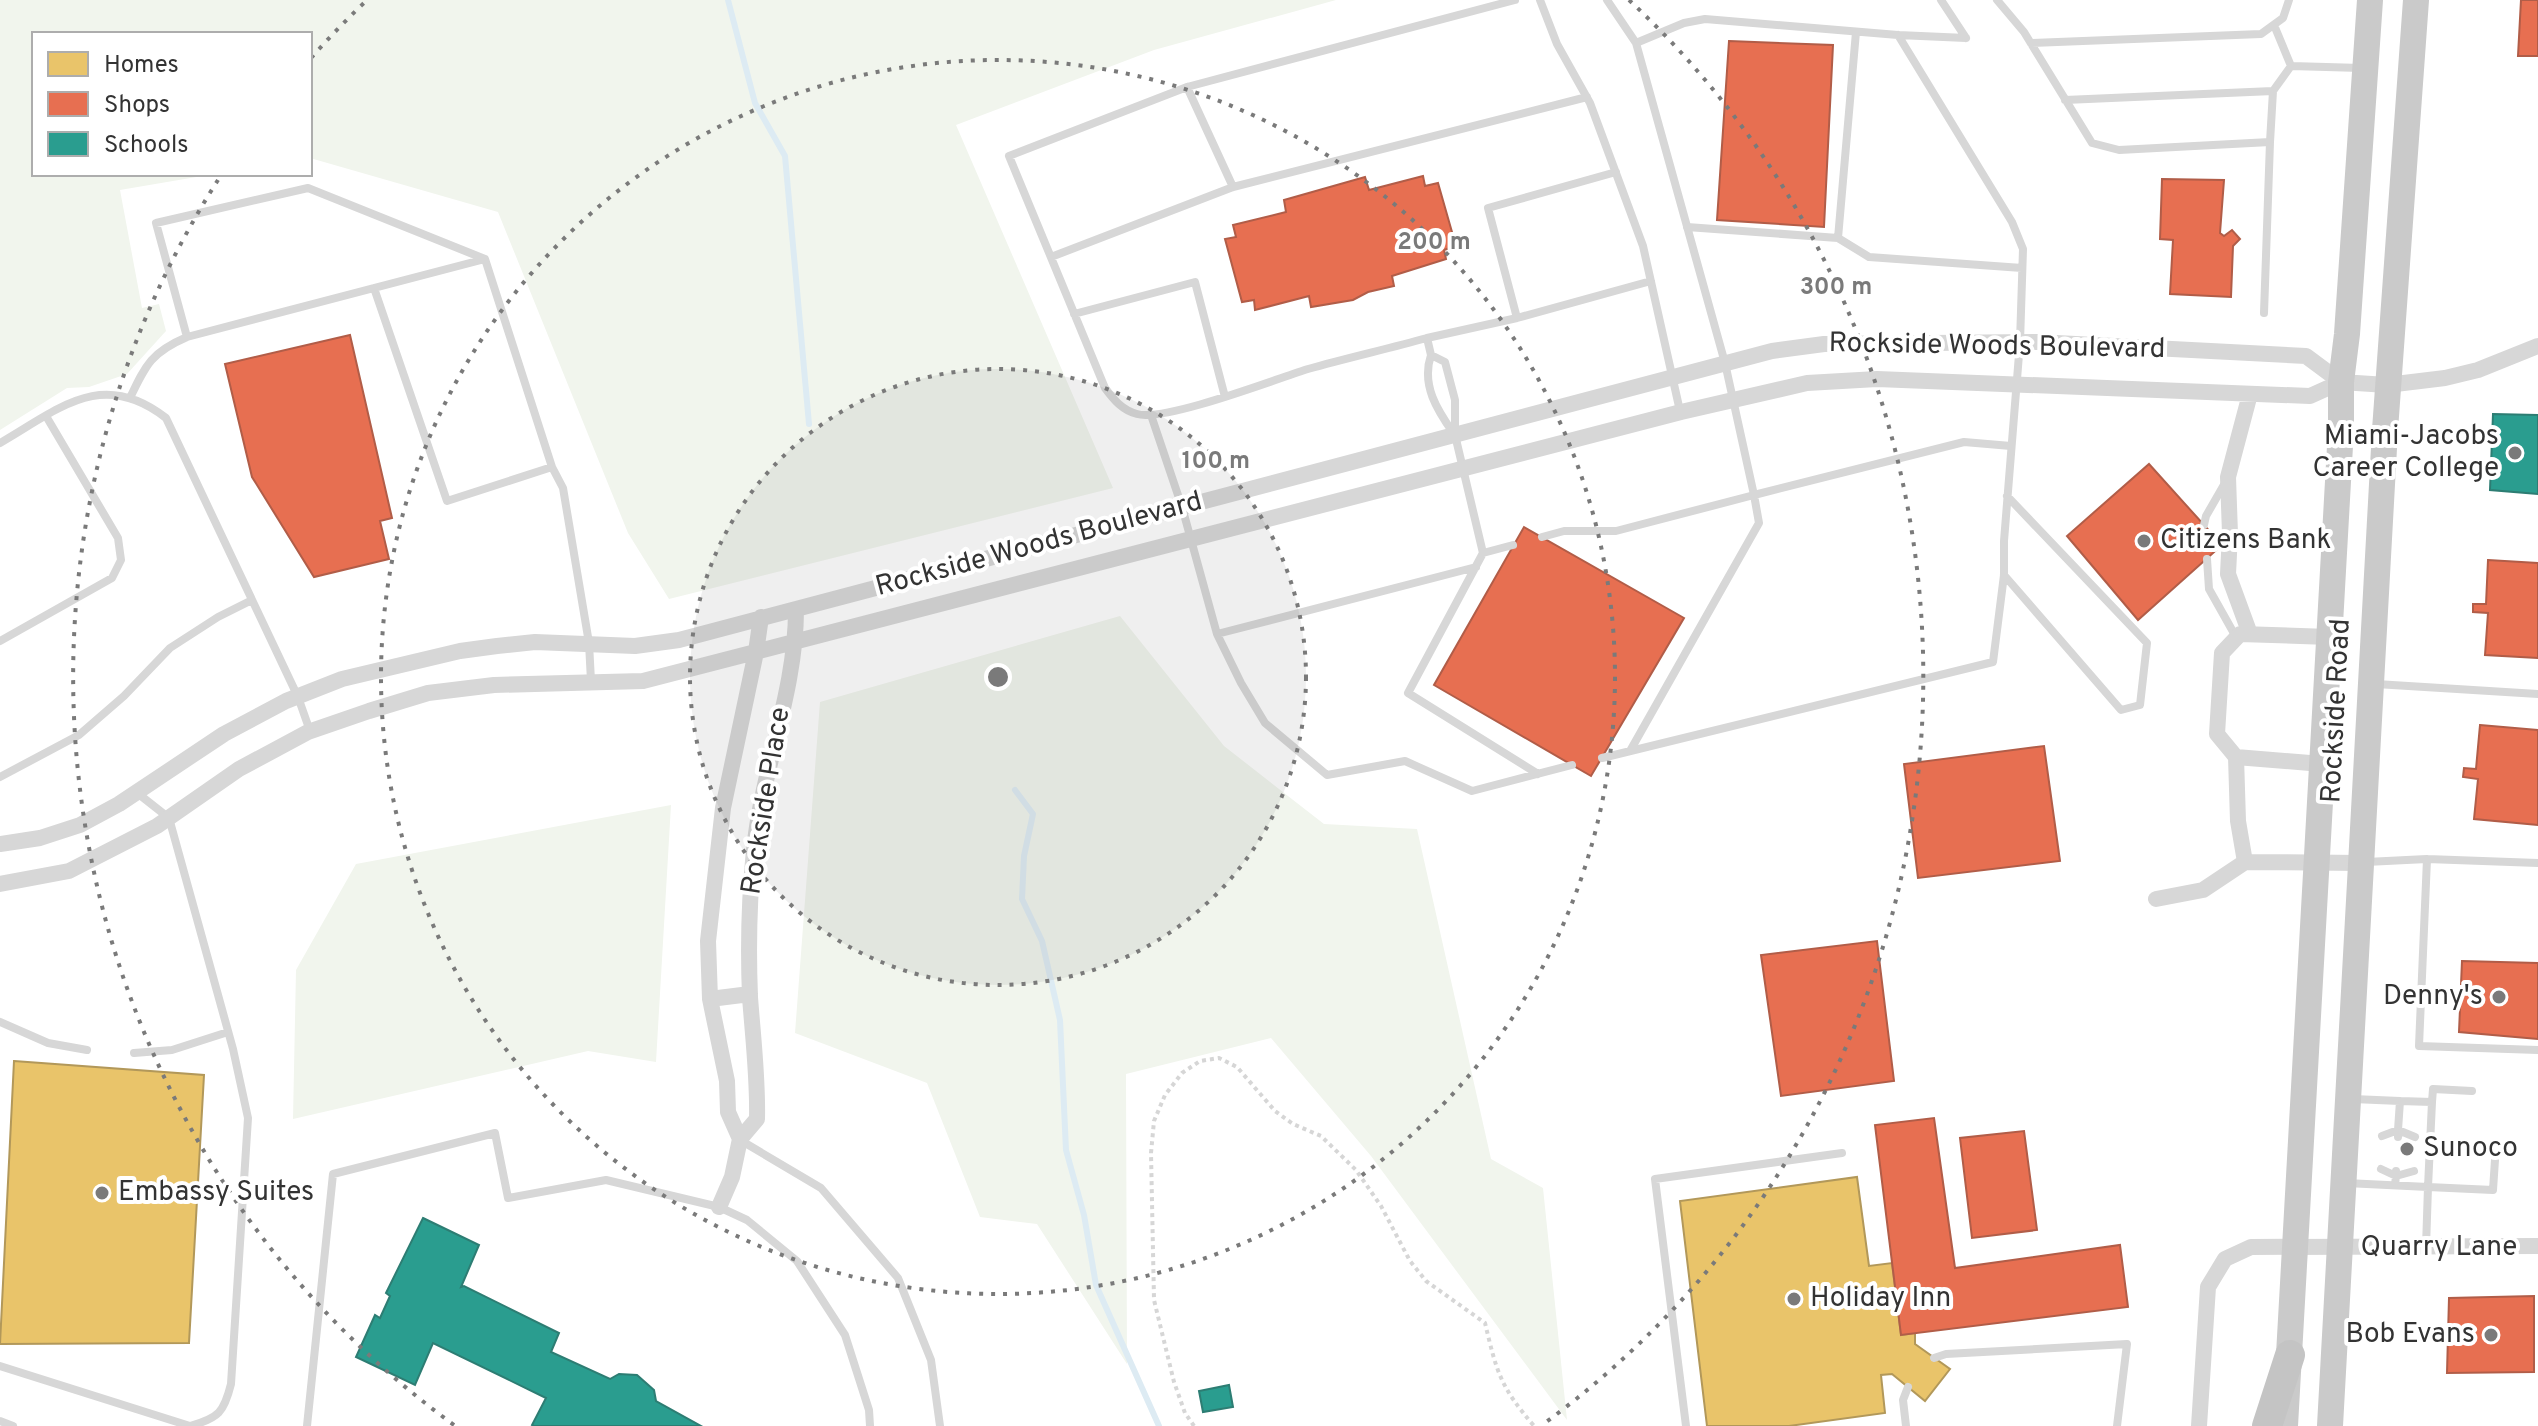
<svg xmlns="http://www.w3.org/2000/svg" width="2538" height="1426" viewBox="0 0 2538 1426" font-family="Overpass,sans-serif">
  <style>
    .green { fill: #f1f5ed }
    .homes { fill: #e9c46a; stroke: #b2985a; stroke-width: 2 }
    .shops { fill: #e76f51; stroke: #b15d48; stroke-width: 2 }
    .schools { fill: #2a9d8f; stroke: #2d7d73; stroke-width: 2 }
    .lines { fill: none; stroke-linecap: round; stroke-linejoin: round }
    .stream { stroke: #ddebf3; stroke-width: 6 }
    .path { stroke: #d6d6d6; stroke-width: 4; stroke-dasharray: 4 4; stroke-linecap: butt }
    .lane { stroke: #d7d7d7; stroke-width: 8 }
    .street { stroke: #d7d7d7; stroke-width: 16 }
    .primary { stroke: #cacaca; stroke-width: 26 }
    .highway { stroke: #c4c4c4; stroke-width: 30 }
    .ring { fill: none; stroke: #7a7a7a; stroke-width: 4; stroke-dasharray: 4 8 }
    .poi-dot { fill: #7a7a7a; stroke: #fff; stroke-width: 3 }
    .labels { text-anchor: middle; dominant-baseline: central; stroke-width: 8; stroke-linejoin: round; paint-order: stroke }
    .street-label { font-size: 28px; fill: #333; stroke: #fff }
    .poi-label { font-size: 28px; fill: #333; stroke: #fff; text-anchor: start }
    .centre { fill: #7a7a7a; stroke: #fff; stroke-width: 4 }
    .ring-label { font-size: 24px; text-anchor: middle; font-weight: bold; fill: #7a7a7a; stroke: #fff; stroke-width: 8; stroke-linejoin: round; paint-order: stroke }
  </style>
  <rect width="100%" height="100%" fill="#fff"/>
  <!-- green -->
  <path class="green" d="M0 0H1336L1154 50 956 125 1113 488 669 599 628 533 498 212 310 158V34H34V174H214L120 190 142 308 159 304 166 331 127 374 89 387 67 388 0 430Z
    M1120 616 1224 746 1324 824 1417 829 1491 1159 1543 1188 1567 1420 1371 1156 1271 1038 1126 1074 1127 1364 1037 1224 980 1217 927 1083 795 1033 820 702Z
    M671 805 656 1062 588 1051 293 1119 296 970 356 864Z"/>
  <!-- homes -->
  <path class="homes" d="M14 1061 204 1075 189 1343 0 1344Z
    M1857 1177 1869 1266 1892 1263 1901 1335 1915 1333V1344L1950 1369 1925 1401 1892 1374 1881 1375 1885 1413 1789 1426H1707L1680 1201Z"/>
  <!-- shops -->
  <path class="shops" d="M2521 0H2538V56H2518Z
    M1729 41 1833 45 1824 227 1717 220Z
    M1423 176 1425 186 1438 183 1456 246 1444 250 1446 259 1392 276 1394 286 1368 292 1353 300 1311 307 1309 296 1255 310 1254 300 1242 302 1225 239 1236 237 1233 225 1286 212 1284 200 1365 177 1369 190Z
    M2162 179 2224 180 2220 233 2224 236 2232 230 2240 239 2233 246 2231 297 2170 294 2173 240 2160 239Z
    M350 335 392 518 380 521 389 559 314 577 252 477 225 364Z
    M2149 464 2222 545 2138 620 2067 536Z
    M1524 527 1684 618 1591 776 1434 685Z
    M2488 560 2538 563V658L2485 655 2488 613 2473 612V604H2486Z
    M2480 725 2538 730V825L2474 819 2478 779 2463 777 2464 768 2476 769Z
    M2044 746 2060 861 1918 878 1904 764Z
    M1877 941 1894 1081 1781 1096 1761 955Z
    M2462 961 2538 963V1039L2459 1032Z
    M1934 1118 1955 1268 2120 1245 2128 1307 1901 1335 1875 1125Z
    M2024 1131 2037 1230 1972 1238 1960 1138Z
    M2534 1296V1372L2447 1373 2449 1298Z"/>
  <!-- schools -->
  <path class="schools" d="M2493 414 2538 415V494L2490 490Z
    M423 1218 479 1245 461 1287 464 1286 559 1333 551 1352 610 1379 619 1374 637 1375 654 1390 656 1401 701 1426H534L532 1425 546 1398 433 1343 415 1385 356 1357 375 1315 380 1318 390 1296 386 1293Z
    M1229 1385 1233 1407 1203 1412 1199 1391Z"/>
  <g class="lines">
    <!-- stream -->
    <path class="stream" d="M728 0 755 103 785 156 809 424
      M1015 790 1033 814 1024 856 1022 899 1042 941 1060 1020 1066 1150 1084 1215 1096 1285 1159 1426"/>
    <!-- path -->
    <path class="path" d="M1194 1426 1185 1413 1174 1382 1154 1300 1151 1153 1154 1121 1165 1095 1182 1073 1200 1061 1219 1058 1237 1067 1275 1111 1293 1124 1321 1136 1356 1170 1381 1206 1410 1261 1426 1281 1485 1323C1497 1373 1500 1386 1534 1426"/>
    <!-- lane -->
    <path class="lane" d="M1540 0 1557 44 1590 103 1643 246 1680 411
      M1941 0 1966 38
      M1997 0 2024 32 2092 143 2119 150 2270 142 2273 91 2291 66 2361 68
      M2274 25 2291 66
      M1636 43 1684 23 1705 19 1898 35 1966 38
      M2031 43 2261 34 2283 18 2289 0
      M1187 87 1233 187
      M2065 100 2273 91
      M1687 227 1838 238 1869 257 2022 268
      M1838 238 1856 32
      M1051 257 1233 187 1587 97
      M485 259 187 337 156 223 308 188 485 259 552 467 563 488 589 643 591 681
      M374 288 447 501 552 467
      M2264 313 2270 142
      M1074 314 1195 282 1225 397
      M1517 318 1488 208 1616 172
      M1427 338C1387 349 1347 358 1308 369 1276 379 1165 422 1137 414 1122 410 1114 400 1105 388L1009 156 1187 87 1515 0
      M1431 355 1427 338 1517 318 1651 281
      M130 398C146 364 152 352 187 337
      M1151 415 1182 507 1217 634 1476 567
      M1454 434C1437 410 1421 385 1431 355L1445 362 1455 400V435L1483 553 1408 693 1538 774
      M0 443C59 409 102 368 166 418L298 697 310 731
      M2204 525 2206 516 2225 483
      M1542 537 1564 531H1616L1754 495 1725 363 1636 43 1607 0
      M1483 553 1513 545
      M2207 559 2209 589 2236 637
      M2004 575 2121 710 2140 705 2147 643 2007 496
      M1217 634 1241 683 1265 723 1327 775 1405 761 1472 791 1572 765
      M0 641 112 578 121 560 118 538 46 416
      M2376 684 2538 694
      M1630 751 1759 523 1754 495 1964 442 2011 446
      M1602 758 1993 662 2004 575V541L2020 342 2023 249 2012 222 1898 35
      M0 777 79 735 124 696 170 648 218 617 252 600
      M2427 859 2419 1046 2538 1050
      M2366 862 2427 859 2538 863
      M0 1022 48 1043 87 1050
      M134 1053 172 1050 228 1032
      M2353 1099 2400 1101 2398 1130 2415 1137
      M2400 1101 2432 1102 2428 1187 2493 1190 2496 1145
      M2432 1102 2433 1089 2472 1091
      M2382 1136 2398 1130V1137
      M740 1140 821 1188 898 1278 931 1360 940 1426
      M2381 1169 2396 1176 2395 1185
      M2396 1171V1176L2414 1171
      M2346 1183 2428 1187 2426 1247
      M1934 1358 1946 1354 2127 1344 2117 1426
      M0 1366 190 1426C219 1418 224 1412 231 1384L248 1118 233 1049 169 818 136 792
      M0 1421 13 1426
      M307 1426 333 1174 495 1133 508 1198 606 1180 719 1207 747 1220 797 1261 845 1335 869 1410 870 1426
      M1686 1426 1655 1179 1842 1153
      M1906 1426 1903 1400 1908 1387"/>
    <!-- street -->
    <path class="street" d="M2250 394 2228 477 2230 534 2228 574 2250 634
      M2236 757 2238 821 2245 862
      M2322 764 2236 757 2217 734 2222 653 2240 634 2329 637
      M0 844 40 838 80 825 119 804 224 734 286 701 342 679 460 651 497 646 535 642 635 646 679 640 1772 351 1824 344 2037 342 2306 356 2341 382
      M0 884 69 871 157 826 239 769 308 732 369 711 428 693 494 685 643 681 1681 412 1807 383 1877 379 2310 396 2341 382 2387 385 2445 378 2478 370 2538 346
      M2156 899 2203 890 2245 862 2361 863
      M710 999 750 994
      M740 1139 728 1112 727 1081 710 999 708 941 723 808 756 652 761 617
      M719 1207 732 1177 740 1139 757 1119C758 1078 753 1038 750 997 748 948 749 899 754 850 762 769 796 691 796 610
      M2199 1426 2208 1287 2225 1259 2251 1247 2538 1246"/>
    <!-- primary -->
    <path class="primary" d="M2285 1426 2341 428V382L2347 334 2370 0
      M2330 1426 2385 430 2416 0"/>
    <!-- highway -->
    <path class="highway" d="M2267 1426 2290 1355"/>
  </g>
  <!-- distance rings -->
  <circle cx="998" cy="677" r="308" fill="#7a7a7a" fill-opacity=".12"/>
  <g class="ring">
    <circle cx="998" cy="677" r="308"/>
    <circle cx="998" cy="677" r="617"/>
    <path d="M454 1425A925 925 0 0 1 218 180M311 58A925 925 0 0 1 367 0M1629 0A925 925 0 0 1 1542 1425"/>
  </g>
  <!-- markers -->
  <g class="poi-dot">
    <circle cx="2515" cy="453" r="8"/>
    <circle cx="2144" cy="541" r="8"/>
    <circle cx="2499" cy="997" r="8"/>
    <circle cx="2407" cy="1149" r="8"/>
    <circle cx="102" cy="1193" r="8"/>
    <circle cx="1794" cy="1299" r="8"/>
    <circle cx="2491" cy="1335" r="8"/>
  </g>
  <g class="labels">
    <!-- street labels -->
    <g class="street-label">
      <text transform="translate(1997 347) rotate(1)">Rockside Woods Boulevard</text>
      <text transform="translate(1039 545) rotate(-15)">Rockside Woods Boulevard</text>
      <text transform="translate(2337 711) rotate(-87)">Rockside Road</text>
      <text transform="translate(767 801) rotate(-81)">Rockside Place</text>
      <text x="2439" y="1248">Quarry Lane</text>
    </g>
    <!-- poi labels -->
    <g class="poi-label">
      <text x="2499" y="437" text-anchor="end">Miami-Jacobs<tspan x="2499" dy="32">Career College</tspan></text>
      <text x="2160" y="541">Citizens Bank</text>
      <text x="2483" y="997" text-anchor="end">Denny's</text>
      <text x="2423" y="1149">Sunoco</text>
      <text x="118" y="1193">Embassy Suites</text>
      <text x="1810" y="1299">Holiday Inn</text>
      <text x="2475" y="1335" text-anchor="end">Bob Evans</text>
    </g>
  </g>
  <circle cx="998" cy="677" r="12" class="centre"/>
  <g class="ring-label">
    <text x="1434" y="249">200 m</text>
    <text x="1836" y="294">300 m</text>
    <text x="1216" y="468">100 m</text>
  </g>
  <!-- legend -->
  <rect x="32" y="32" width="280" height="144" fill="#ffffff" stroke="#adadad" stroke-width="2"/>
  <rect x="48" y="52" width="40" height="24" fill="#e9c46a" stroke="#adadad" stroke-width="2"/>
  <text x="104" y="72" font-size="24" fill="#333333">Homes</text>
  <rect x="48" y="92" width="40" height="24" fill="#e76f51" stroke="#adadad" stroke-width="2"/>
  <text x="104" y="112" font-size="24" fill="#333333">Shops</text>
  <rect x="48" y="132" width="40" height="24" fill="#2a9d8f" stroke="#adadad" stroke-width="2"/>
  <text x="104" y="152" font-size="24" fill="#333333">Schools</text>
</svg>
